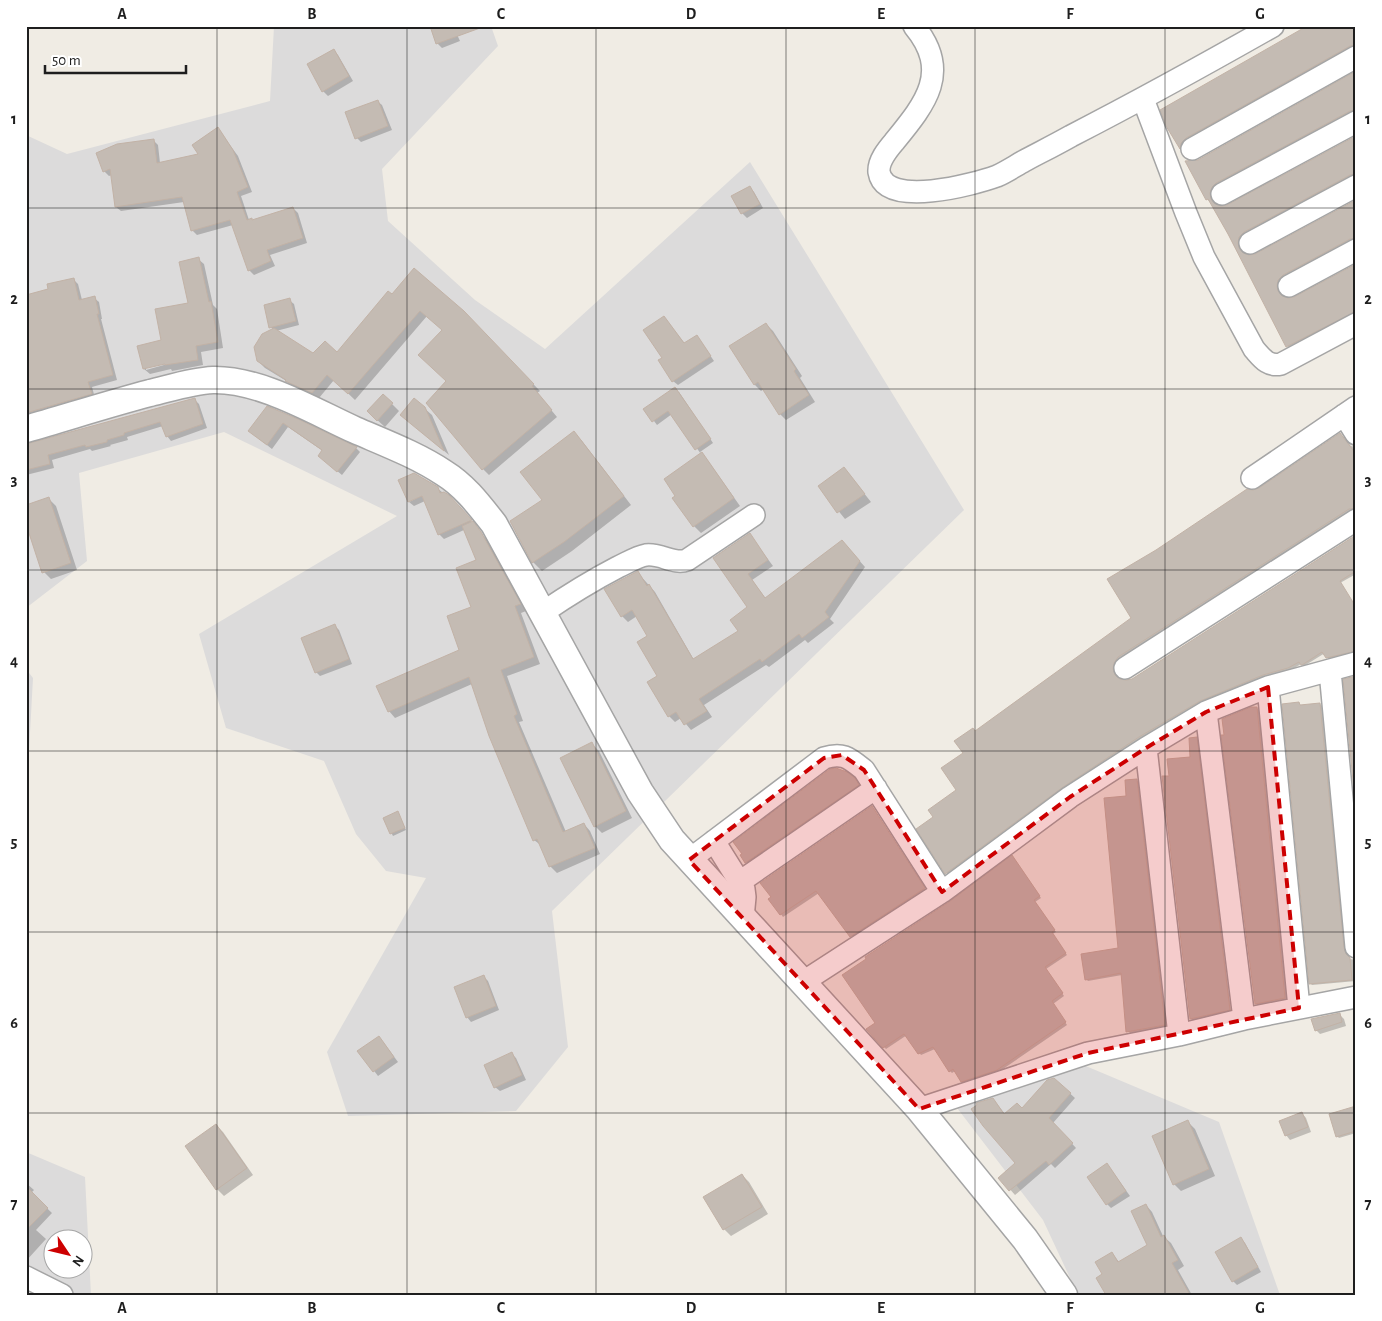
<svg xmlns="http://www.w3.org/2000/svg" width="1382" height="1321" viewBox="0 0 1382 1321" font-family="'Alegreya Sans',sans-serif">
  <style>
    .residential { fill: #dcdbdb; fill-rule: evenodd }
    .shadow { fill: #0003; fill-rule: evenodd }
    .building { fill: #c4bbb3; stroke: #c2b2a6 }
    .lines { fill: none; stroke-linecap: round; stroke-linejoin: round }
    .minor-casing { stroke: #a5a5a5; stroke-width: 24 }
    .tertiary-casing { stroke: #a5a5a5; stroke-width: 29 }
    .minor { stroke: #fff; stroke-width: 21 }
    .tertiary { stroke: #fff; stroke-width: 26 }
    .marked { fill: #cd0001; fill-opacity: 0.2; stroke: #cd0001; stroke-width: 4; stroke-dasharray: 10 6; stroke-linejoin: round }
    .grid { fill: none; stroke: #1e1e1e; stroke-width: 1; stroke-opacity: 0.55 }
    .neatline { fill: none; stroke: #1e1e1e; stroke-width: 2 }
    .grid-label { font-size: 16px; text-anchor: middle; font-weight: bold; fill: #1e1e1e }
  </style>
  <rect width="100%" height="100%" fill="#f0ece4"/>
  <!-- residential -->
  <path class="residential" d="M274 26H491L498 46 382 169 388 221 475 300 545 349 750 162 964 510 552 911 568 1047 516 1111 348 1116 327 1052 426 878 386 871 356 834 324 761 226 728 199 634 397 516 224 432 79 473 87 561 26 608V135L67 154 270 101Z
    M26 669 33 678 26 806Z
    M1081 1064 1219 1122 1280 1295H1078L1043 1220 954 1104Z
    M26 1152 85 1177 91 1295H26ZM52 1238H82V1268H52Z"/>
  <!-- shadow -->
  <path class="shadow" d="M1356 26V47L1182 149 1181 148 1168 125Z
    M454 28 460 41 442 48 437 43Z
    M333 50 338 55 353 81 328 96 323 91Z
    M1356 73V112L1213 189 1211 196 1213 204 1221 208 1228 206 1356 138V176L1241 239 1239 246 1240 252 1250 257 1356 202V240L1280 281 1278 288 1280 296 1289 300 1356 266V314L1289 348 1210 200 1209 201 1207 199 1199 161Z
    M377 101 382 105 392 130 361 142 357 138Z
    M218 129 238 156 252 192 241 196 249 220 253 221 293 208 298 213 307 243 270 255 275 266 254 275 249 270 233 225 197 235 192 230 184 202 121 211 116 207 112 175 109 176 104 171 154 141 158 145 160 163 200 155Z
    M750 188 754 192 763 208 747 218 742 213Z
    M198 259 204 264 213 305 217 309 223 348 201 352 203 365 172 371 171 369 150 374 144 369 190 304ZM171 361V363L146 370V367Z
    M73 279 78 284 82 300 94 298 99 302 102 319H101L117 380 92 387 95 398 26 419V322L50 290Z
    M389 293 470 319 540 391 537 393 557 417 489 475 483 469 448 381 443 330 427 316 355 400 334 380 319 398 293 387 288 382 265 368 258 361 273 330 271 327 289 300 294 304 299 325 276 331 314 355 337 354Z
    M664 317 685 344 697 336 714 361 678 385 673 381Z
    M766 324 773 331 802 376 800 378 815 402 786 420 780 414 764 389 761 391 755 385 731 347Z
    M679 392 713 443 700 452 708 461 740 506 701 533 694 526 701 454 672 414 657 425 645 409Z
    M383 395 399 411 385 427 375 418Z
    M194 399 199 404 207 428 171 441 167 436 163 426 127 437 128 440 110 445 111 446 92 451 90 449 52 460 54 468 26 475V445Z
    M267 408 356 448 360 452 342 475 324 460 323 451 288 427 272 449 254 435Z
    M424 408 432 415 449 455 401 415Z
    M574 433 582 441 631 505 572 551 542 571 533 562 511 522 544 500Z
    M1340 434 1351 446 1356 447V510L1116 664 1114 671 1116 678 1125 682 1132 680 1356 536V574L1340 583 1356 608V652L1329 659 1325 653 1304 666 1301 664 948 875 918 829 935 817 958 790 964 754 976 732 1133 619 1254 492Z
    M844 468 871 502 845 519 819 487Z
    M437 488 453 501 487 540 526 611 521 613 540 664 507 676 523 721 519 722 566 832 584 824 590 831 600 854 557 873 550 866 542 846 534 840 472 684 395 718 389 711 460 650 472 608 477 561 464 530 444 539 439 534 425 501 414 506 409 502Z
    M49 499 56 506 77 570 51 579 44 572Z
    M750 535 773 566 752 580 766 599 848 548 865 567 830 619 834 623 808 643 805 640 769 667 766 665 704 705 712 717 691 730 681 718 675 722 669 716 649 637 637 616 628 622 622 616 638 573 655 592 694 660 740 631 748 608 715 558Z
    M335 626 339 630 352 664 320 676 316 672Z
    M1299 704 1301 706 1320 704 1322 706 1345 951 1350 959 1356 960V981L1312 985 1310 983Z
    M1257 708 1259 710 1287 1000 1258 1005 1256 1004Z
    M1196 739 1198 741 1231 1011 1193 1021 1191 1019 1163 777H1170L1191 758Z
    M592 744 599 751 632 818 602 833 595 826Z
    M1136 780 1139 782 1167 1027 1130 1033 1128 1031 1122 975 1088 981 1086 979 1120 949 1128 797Z
    M856 782 860 787 748 864 746 862Z
    M874 810 926 891 853 938 819 893 783 917 770 899Z
    M398 813 406 830 393 836 384 819Z
    M1014 859 1041 898 1035 902 1056 932 1052 934 1067 955 1046 969 1064 996 1053 1004 1067 1025 1000 1071 964 1083 955 1071 952 1073 950 1071 935 1049 921 1055 907 1035 886 1049 868 1030 877 1024Z
    M484 977 488 981 499 1010 471 1022 467 1017Z
    M1339 1014 1344 1019 1346 1026 1320 1034 1316 1030Z
    M383 1042 398 1062 378 1076 359 1051Z
    M511 1053 516 1058 526 1080 500 1091 495 1087Z
    M1054 1079 1075 1098 1053 1123 1076 1148 1055 1168 1051 1164 1015 1195 1000 1178 1017 1164 993 1099 1005 1114 1022 1109Z
    M1356 1108V1133L1339 1138 1337 1136Z
    M1302 1113 1306 1118 1311 1132 1290 1140 1286 1135Z
    M1188 1122 1195 1129 1215 1176 1181 1191 1174 1184Z
    M216 1125 223 1132 253 1175 224 1196 217 1189Z
    M1107 1164 1130 1196 1111 1208 1107 1204Z
    M742 1175 749 1182 768 1214 731 1236 724 1229Z
    M26 1183 34 1190 31 1193 52 1213 36 1230 46 1239 26 1261Z
    M1146 1205 1152 1212 1163 1236 1171 1243 1184 1266 1178 1270 1192 1295H1102L1106 1292 1104 1274 1112 1253 1119 1262 1148 1246Z
    M1241 1239 1245 1243 1261 1272 1237 1285 1233 1281Z"/>
  <!-- building -->
  <path class="building" d="M430 26H480V28L436 44Z
    M1307 26H1356V45L1350 46 1186 138 1181 143 1180 149 1166 126 1160 110Z
    M334 49 349 76 322 92 307 64Z
    M1356 71V110L1350 111 1216 183 1212 187 1210 193 1211 199 1215 204 1221 206 1227 205 1356 136V174L1350 175 1244 232 1239 237 1238 243 1239 248 1243 253 1249 255 1255 254 1356 200V238L1350 239 1283 275 1278 280 1277 286 1278 291 1282 296 1288 298 1294 297 1356 264V311L1286 347 1228 234 1208 199 1206 200 1185 161 1198 160Z
    M378 100 388 126 355 139 345 112Z
    M218 127 233 150 248 187 237 192 247 220 252 218V220L293 207 303 238 267 250 271 261 248 271 230 220 191 231 182 197 115 207 110 169 103 172 96 153 117 144 154 139 157 163 198 154 192 145Z
    M750 186 760 204 741 214 731 196Z
    M199 257 209 302 211 301 218 342 196 346 198 360 165 365V364L143 369 137 346 161 340 155 309 188 303 179 262Z
    M414 268 464 311 534 384 532 386 552 410 482 470 426 403 446 381 418 355 442 330 420 311 348 394 327 375 312 393 285 381 286 380 257 361 254 347 262 334 274 328 313 353 325 341 337 352 388 291 392 294Z
    M74 278 79 300 95 296 99 314H97L113 375 88 382 92 394 26 413V295L48 289 47 284Z
    M290 298 296 321 269 328 264 305Z
    M664 316 684 343 697 335 711 356 672 382 658 360 662 358 643 330Z
    M766 323 796 369 794 371 809 395 779 415 758 382 754 385 729 346Z
    M675 387 711 439 695 450 668 411 652 422 643 409Z
    M383 394 393 403 377 421 367 411Z
    M195 398 203 424 166 437 160 422 124 433V435L107 440V442L86 447 85 445 48 455 50 464 26 470V444Z
    M414 398 425 407 444 451 400 415Z
    M267 406 298 419 357 447 337 472 318 456 322 450 283 423 267 445 248 431Z
    M574 431 624 496 564 542 532 563 510 521 542 500 520 472Z
    M1340 433 1356 454V508L1349 509 1118 657 1114 663 1113 669 1115 675 1120 679 1126 680 1132 679 1356 535V571L1340 581 1356 607V651L1326 658 1322 652 1302 665H1301L1299 662 1288 668 1263 675 1200 701 1139 737 1063 787 945 874 916 829 933 817 928 810 956 790 941 768 963 753 954 741 973 728 975 731 1131 618 1107 579 1156 550 1247 489 1253 490 1259 488Z
    M702 452 734 498 693 527 672 498 675 496 664 479Z
    M844 467 865 494 837 513 818 486Z
    M414 473 438 487 440 493 444 492 449 495 472 520 438 535 422 496 408 502 398 480Z
    M49 497 71 563 42 573 26 524V505Z
    M473 521 481 532 521 604 515 606 534 657 501 670 517 714 514 716 563 832 584 823 595 848 549 867 537 839 533 841 489 736 469 677 388 712 376 686 459 650 447 616 471 607 456 568 476 560 462 526Z
    M750 533 768 560 748 574 765 598 842 540 860 561 825 612 829 617 802 638 799 634 762 662 760 659 699 699 707 711 684 725 676 712 668 717 647 682 657 676 637 642 647 636 632 610 621 617 604 589 638 571 647 586 649 584 693 659 738 631 730 620 747 607 713 558Z
    M335 624 349 659 315 673 301 638Z
    M1356 676V811L1343 679Z
    M1299 702 1300 705 1320 703 1344 948 1346 954 1350 958 1352 980 1309 984 1282 704Z
    M1251 707H1257L1285 998 1255 1004 1221 735H1224L1222 719Z
    M1197 737 1230 1010 1190 1019 1162 776H1169L1167 759 1190 757 1189 738Z
    M592 742 626 811 594 827 560 758Z
    M836 768 847 772 855 778 859 785 745 863 740 855 742 854 733 842 830 769Z
    M1137 779 1165 1025 1126 1032 1121 973 1085 980 1081 954 1118 948 1104 798 1126 796 1125 780Z
    M872 806 925 888 850 937 816 891 780 915 768 899 771 897 760 883Z
    M398 811 405 828 390 834 383 818Z
    M1012 855 1040 896 1034 900 1055 930 1052 932 1066 953 1045 967 1063 993 1052 1001 1066 1022 997 1070 961 1082 953 1069 949 1072 933 1047 918 1054 904 1034 883 1048 866 1029 875 1023 842 975 866 959 865 957 949 902Z
    M484 975 496 1006 466 1018 454 987Z
    M1340 1013 1342 1022 1315 1031 1311 1019Z
    M379 1036 394 1057 373 1072 357 1051Z
    M512 1052 522 1075 494 1088 484 1065Z
    M1054 1078 1071 1093 1049 1118 1073 1143 1049 1165 1046 1161 1009 1191 998 1178 1015 1163 983 1126 971 1109 977 1105 976 1103 993 1098 1004 1114 1017 1103 1022 1108 1047 1080Z
    M1356 1106V1131L1336 1137 1329 1114Z
    M1302 1112 1308 1127 1285 1136 1279 1121Z
    M1188 1120 1209 1169 1173 1185 1152 1136Z
    M216 1124 247 1168 216 1190 185 1146Z
    M1107 1163 1126 1191 1106 1205 1087 1177Z
    M742 1174 762 1207 723 1230 703 1197Z
    M26 1186 48 1208 26 1230Z
    M1146 1204 1161 1237 1164 1235 1178 1260 1172 1263 1190 1295H1106L1096 1278 1102 1274 1095 1262 1112 1252 1118 1262 1147 1245 1131 1211Z
    M1241 1237 1258 1267 1232 1282 1215 1252Z"/>
  <g class="lines">
    <defs>
      <path id="minor" d="M914 26C952 72 925 104 894 142 888 149 878 161 879 172 885 209 975 184 997 176 1006 172 1015 166 1024 161 1039 153 1055 145 1071 136 1139 101 1206 64 1273 26
        M1143 99 1186 213 1204 257 1254 349C1262 358 1268 367 1281 364L1356 324
        M1192 149 1356 57
        M1222 194 1356 122
        M1250 243 1356 186
        M1289 286 1356 250
        M1344 415 1356 434
        M1252 478 1356 407
        M542 613C567 596 591 581 618 567 627 563 636 557 646 555 661 553 674 565 687 560L754 515
        M1125 668 1356 520
        M1330 671 1356 947
        M1268 687 1299 1008
        M1206 712 1244 1019
        M1146 748 1179 1035
        M714 841 744 889 745 897 743 918
        M689 860 824 758C843 752 849 758 864 770L942 892 803 982
        M741 881 876 788
        M942 892 1070 797 1146 748 1206 712 1268 687 1356 663
        M919 1109 1088 1053 1179 1035 1244 1019 1356 997
        M26 1277 62 1295"/>
      <path id="tertiary" d="M26 429C68 417 108 404 150 393 171 388 192 381 213 380 260 379 313 411 355 430 385 443 417 455 444 473 465 486 479 505 494 524L640 792 672 840 919 1109 1025 1239 1064 1295"/>
    </defs>
    <!-- minor casing -->
    <use href="#minor" class="minor-casing"/>
    <!-- tertiary casing -->
    <use href="#tertiary" class="tertiary-casing"/>
    <!-- minor -->
    <use href="#minor" class="minor"/>
    <!-- tertiary -->
    <use href="#tertiary" class="tertiary"/>
  </g>
  <!-- marked area -->
  <path class="marked" d="M1268 687 1299 1008 1088 1053 919 1109 689 860 824 758 842 755 864 770 942 892 1070 797 1146 748 1206 712Z"/>
  <!-- grid -->
  <path class="grid" d="M217 26V1295M407 26V1295M596 26V1295M786 26V1295M975 26V1295M1165 26V1295M26 208H1356M26 389H1356M26 570H1356M26 751H1356M26 932H1356M26 1113H1356"/>
  <!-- border -->
  <rect width="1382" height="1321" fill="none" stroke="#ffffff" stroke-width="55"/>
  <!-- north arrow -->
  <g transform="translate(68 1254) rotate(125)"><circle r="24" fill="#ffffff" stroke="#a5a5a5"/>
  <path d="M0-4L9 19L0 12L-9 19Z" fill="#cd0001"/>
  <text y="-8" font-size="14" font-weight="bold" text-anchor="middle" fill="#1e1e1e">N</text>
  </g>
  <!-- scale -->
  <path d="M45 65v8h141v-8" fill="none" stroke="#1e1e1e" stroke-width="2.5"/>
  <text x="52" y="65" font-size="15" fill="#1e1e1e" stroke="#ffffff" stroke-width="4" paint-order="stroke">50 m</text>
  <rect x="28" y="28" width="1326" height="1266" class="neatline"/>
  <g class="grid-label">
    <text x="122" y="19">A</text>
    <text x="312" y="19">B</text>
    <text x="501" y="19">C</text>
    <text x="691" y="19">D</text>
    <text x="881" y="19">E</text>
    <text x="1070" y="19">F</text>
    <text x="1260" y="19">G</text>
    <text x="14" y="124">1</text>
    <text x="1368" y="124">1</text>
    <text x="14" y="304">2</text>
    <text x="1368" y="304">2</text>
    <text x="14" y="485">3</text>
    <text x="1368" y="485">3</text>
    <text x="14" y="666">4</text>
    <text x="1368" y="666">4</text>
    <text x="14" y="847">5</text>
    <text x="1368" y="847">5</text>
    <text x="14" y="1028">6</text>
    <text x="1368" y="1028">6</text>
    <text x="14" y="1209">7</text>
    <text x="1368" y="1209">7</text>
    <text x="122" y="1313">A</text>
    <text x="312" y="1313">B</text>
    <text x="501" y="1313">C</text>
    <text x="691" y="1313">D</text>
    <text x="881" y="1313">E</text>
    <text x="1070" y="1313">F</text>
    <text x="1260" y="1313">G</text>
  </g>
</svg>
